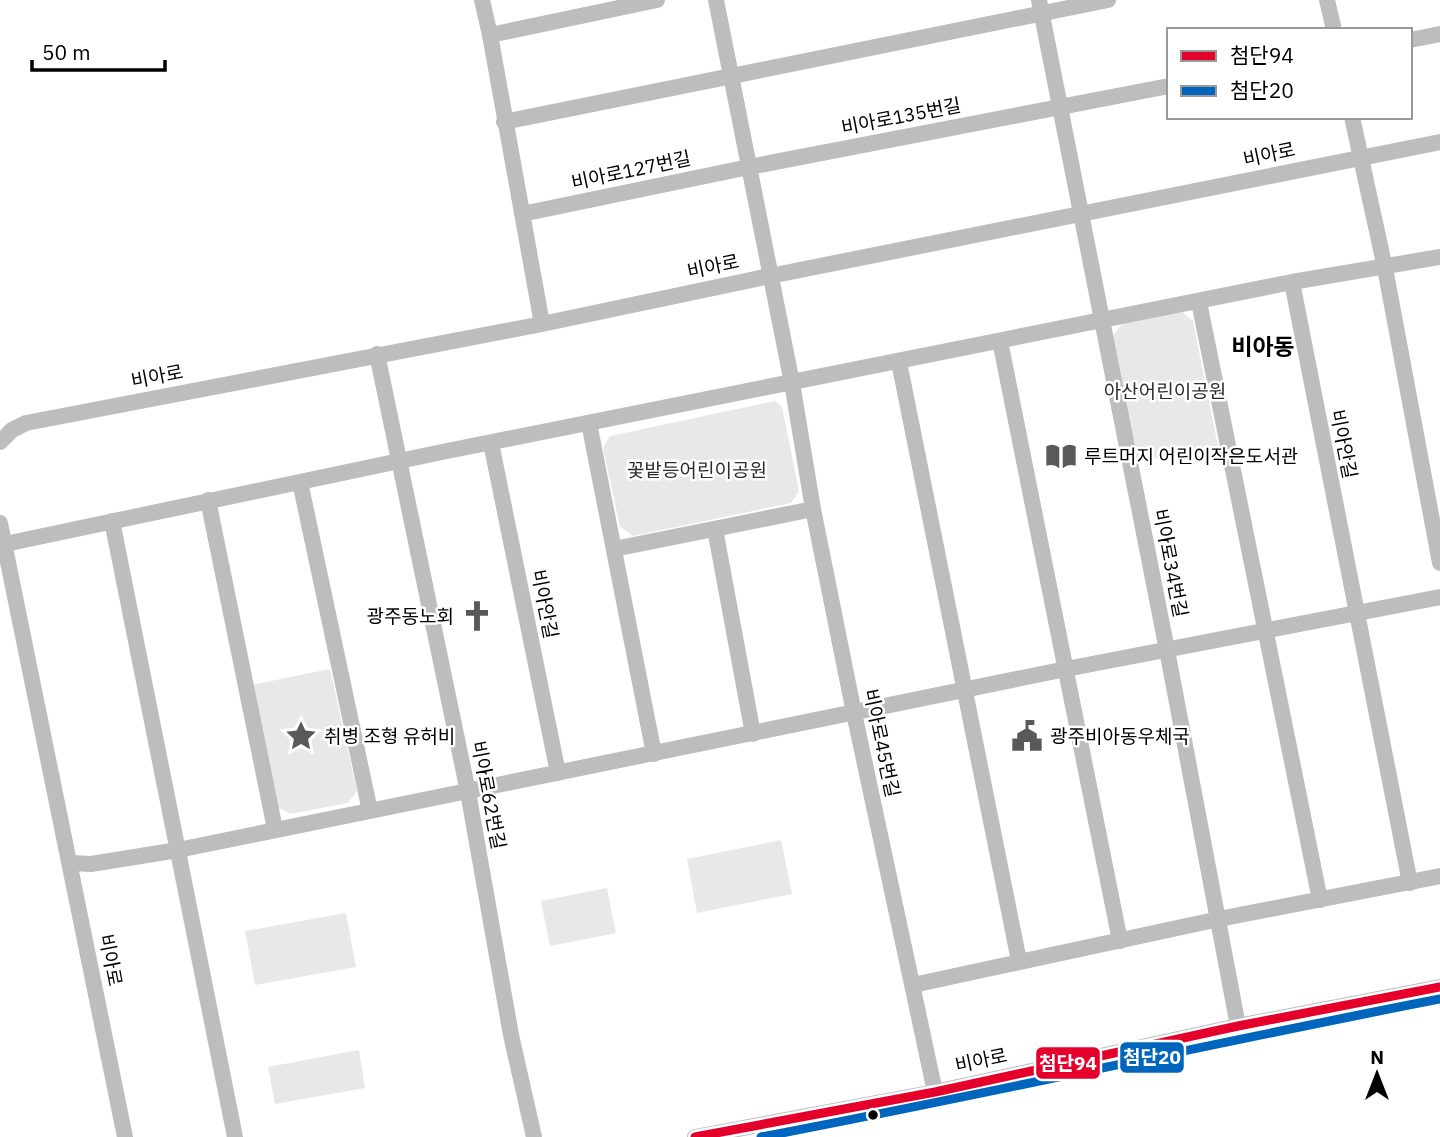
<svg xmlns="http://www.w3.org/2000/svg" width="1440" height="1137" viewBox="0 0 1440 1137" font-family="'IBM Plex Sans','Noto Sans KR',sans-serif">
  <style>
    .green { fill: #e8e8e8 }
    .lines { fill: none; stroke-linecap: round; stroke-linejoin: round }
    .street { stroke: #bdbdbd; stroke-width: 16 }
    .bus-1-casing { stroke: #fff; stroke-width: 14 }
    .bus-2-casing { stroke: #fff; stroke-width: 14 }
    .bus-1 { stroke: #e4002b; stroke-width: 9 }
    .bus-2 { stroke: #0065bd; stroke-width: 9 }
    .bus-dot { fill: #000; stroke: #fff; stroke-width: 2.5 }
    .labels { text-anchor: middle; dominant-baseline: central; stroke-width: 5; stroke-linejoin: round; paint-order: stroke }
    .street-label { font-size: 19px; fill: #000; stroke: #fff }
    .park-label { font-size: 19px; fill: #2d2d2d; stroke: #fff }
    .poi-label { font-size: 19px; fill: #000; stroke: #fff; text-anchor: start }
    .quarter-label { font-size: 23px; font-weight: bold; fill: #000; stroke: #fff }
    .line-badge { stroke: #fff; stroke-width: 2.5 }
    .badge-label { font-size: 19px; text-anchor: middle; font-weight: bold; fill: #fff }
  </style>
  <rect width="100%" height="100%" fill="#fff"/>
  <!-- green -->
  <path class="green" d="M1182 312 1193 321 1218 446 1137 462 1112 337 1122 324Z
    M775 401 782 407 799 491 791 503 633 536 620 527 603 448 610 436Z
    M330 669 357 791 348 803 290 814 278 807 252 685Z
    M781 840 792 894 697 913 687 859Z
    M607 888 616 933 550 946 541 901Z
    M346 913 356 967 255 985 245 931Z
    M359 1050 365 1088 275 1104 268 1067Z"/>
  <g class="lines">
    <!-- street -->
    <path class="street" d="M482 0 490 35 542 324
      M716 0 792 383 813 509 854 713 935 1092
      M1039 0 1167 650 1238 1026
      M1327 0 1334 30
      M490 35 657 0
      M1410 40 1440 34
      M1352 117 1385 268 1440 563
      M504 122 1108 0
      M522 214 749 167 1169 86
      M1292 282 1410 883
      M1199 302 1320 900
      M1000 341 1120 941
      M377 354 468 792 511 1035 534 1137
      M899 362 1019 961
      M589 423 654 754
      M0 442 12 430 26 423 542 324 770 276 1440 142
      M491 443 558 773
      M300 482 370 811
      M208 500 275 829
      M112 521 235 1137
      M0 523 125 1137
      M715 529 753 734
      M5 544 442 452 1292 282 1440 257
      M614 549 813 509
      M71 863 91 864 178 850 1066 669 1440 597
      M913 985 1219 919 1440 876
      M695 1137 935 1092 1238 1026 1440 987"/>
    <defs>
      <path id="bus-1" d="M695 1137 935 1092 1238 1026 1440 987"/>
      <path id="bus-2" d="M761 1137C988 1094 1213 1043 1440 999"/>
    </defs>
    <!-- bus-1 casing -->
    <use href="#bus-1" class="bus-1-casing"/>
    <!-- bus-2 casing -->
    <use href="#bus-2" class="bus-2-casing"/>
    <!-- bus-1 -->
    <use href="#bus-1" class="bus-1"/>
    <!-- bus-2 -->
    <use href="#bus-2" class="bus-2"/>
  </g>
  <!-- icons -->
  <defs>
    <symbol id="library-bare" viewBox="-9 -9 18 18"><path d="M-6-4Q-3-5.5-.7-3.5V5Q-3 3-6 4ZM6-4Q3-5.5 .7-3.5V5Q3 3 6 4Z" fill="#595959" stroke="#fff" stroke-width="2.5" paint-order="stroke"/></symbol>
    <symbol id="church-bare" viewBox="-9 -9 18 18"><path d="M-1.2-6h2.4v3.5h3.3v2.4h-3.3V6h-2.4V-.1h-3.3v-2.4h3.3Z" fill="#595959" stroke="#fff" stroke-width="2.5" paint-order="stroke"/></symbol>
    <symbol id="sight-bare" viewBox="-9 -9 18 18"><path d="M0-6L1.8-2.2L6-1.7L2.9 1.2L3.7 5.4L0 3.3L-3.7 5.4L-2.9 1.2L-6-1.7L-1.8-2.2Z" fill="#595959" stroke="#fff" stroke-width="2.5" paint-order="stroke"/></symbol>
    <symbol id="civic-bare" viewBox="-9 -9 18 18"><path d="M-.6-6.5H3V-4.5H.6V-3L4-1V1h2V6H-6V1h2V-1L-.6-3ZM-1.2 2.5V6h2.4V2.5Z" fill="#595959" stroke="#fff" stroke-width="2.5" paint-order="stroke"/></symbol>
  </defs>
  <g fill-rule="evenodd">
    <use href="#library-bare" x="1039" y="434" width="44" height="44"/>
    <use href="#church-bare" x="455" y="594" width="44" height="44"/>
    <use href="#sight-bare" x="279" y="714" width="44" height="44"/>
    <use href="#civic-bare" x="1005" y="714" width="44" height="44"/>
  </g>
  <!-- markers -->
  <circle class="bus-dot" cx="873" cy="1115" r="6"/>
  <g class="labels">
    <!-- street labels -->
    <g class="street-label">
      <text transform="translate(901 116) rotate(-11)">비아로135번길</text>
      <text transform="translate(1269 154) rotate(-12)">비아로</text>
      <text transform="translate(631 170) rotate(-12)">비아로127번길</text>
      <text transform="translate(713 266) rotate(-12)">비아로</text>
      <text transform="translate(157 376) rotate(-11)">비아로</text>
      <text transform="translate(1344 444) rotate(79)">비아안길</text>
      <text transform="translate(1171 563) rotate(79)">비아로34번길</text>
      <text transform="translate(545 604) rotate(79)">비아안길</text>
      <text transform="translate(882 743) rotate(78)">비아로45번길</text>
      <text transform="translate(489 795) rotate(79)">비아로62번길</text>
      <text transform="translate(111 960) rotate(79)">비아로</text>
      <text transform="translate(981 1060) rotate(-12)">비아로</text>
    </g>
    <!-- park labels -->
    <g class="park-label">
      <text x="1165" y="391">아산어린이공원</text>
      <text x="697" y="470">꽃밭등어린이공원</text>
    </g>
    <!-- poi labels -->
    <g class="poi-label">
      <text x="1084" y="456">루트머지 어린이작은도서관</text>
      <text x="454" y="616" text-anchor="end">광주동노회</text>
      <text x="324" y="736">취병 조형 유허비</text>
      <text x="1050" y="736">광주비아동우체국</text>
    </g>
    <!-- quarter labels -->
    <g class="quarter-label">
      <text x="1263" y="346">비아동</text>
    </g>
  </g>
  <g class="line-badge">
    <rect x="1119" y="1041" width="66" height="33" rx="7" fill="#0065bd"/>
    <rect x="1035" y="1046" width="66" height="34" rx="7" fill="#e4002b"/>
  </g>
  <g class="badge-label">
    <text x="1152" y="1064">첨단20</text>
    <text x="1068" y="1070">첨단94</text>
  </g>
  <!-- legend -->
  <rect x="1167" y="28" width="245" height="91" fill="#ffffff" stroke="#999999" stroke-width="2"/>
  <rect x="1181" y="51" width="35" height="10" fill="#e4002b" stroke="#999999" stroke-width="2"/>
  <text x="1230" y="63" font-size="21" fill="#000000">첨단94</text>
  <rect x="1181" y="86" width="35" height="10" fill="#0065bd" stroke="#999999" stroke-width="2"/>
  <text x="1230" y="98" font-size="21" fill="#000000">첨단20</text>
  <!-- north arrow -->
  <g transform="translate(1377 1074)" stroke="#ffffff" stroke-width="5" paint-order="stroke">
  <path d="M0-5L12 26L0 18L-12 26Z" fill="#000000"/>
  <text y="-10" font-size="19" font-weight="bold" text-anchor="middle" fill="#000000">N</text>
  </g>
  <!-- scale -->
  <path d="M32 60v10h133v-10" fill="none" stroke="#000000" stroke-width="3.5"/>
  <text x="42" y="60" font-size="21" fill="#000000" stroke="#ffffff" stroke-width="5" paint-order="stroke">50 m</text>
</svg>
